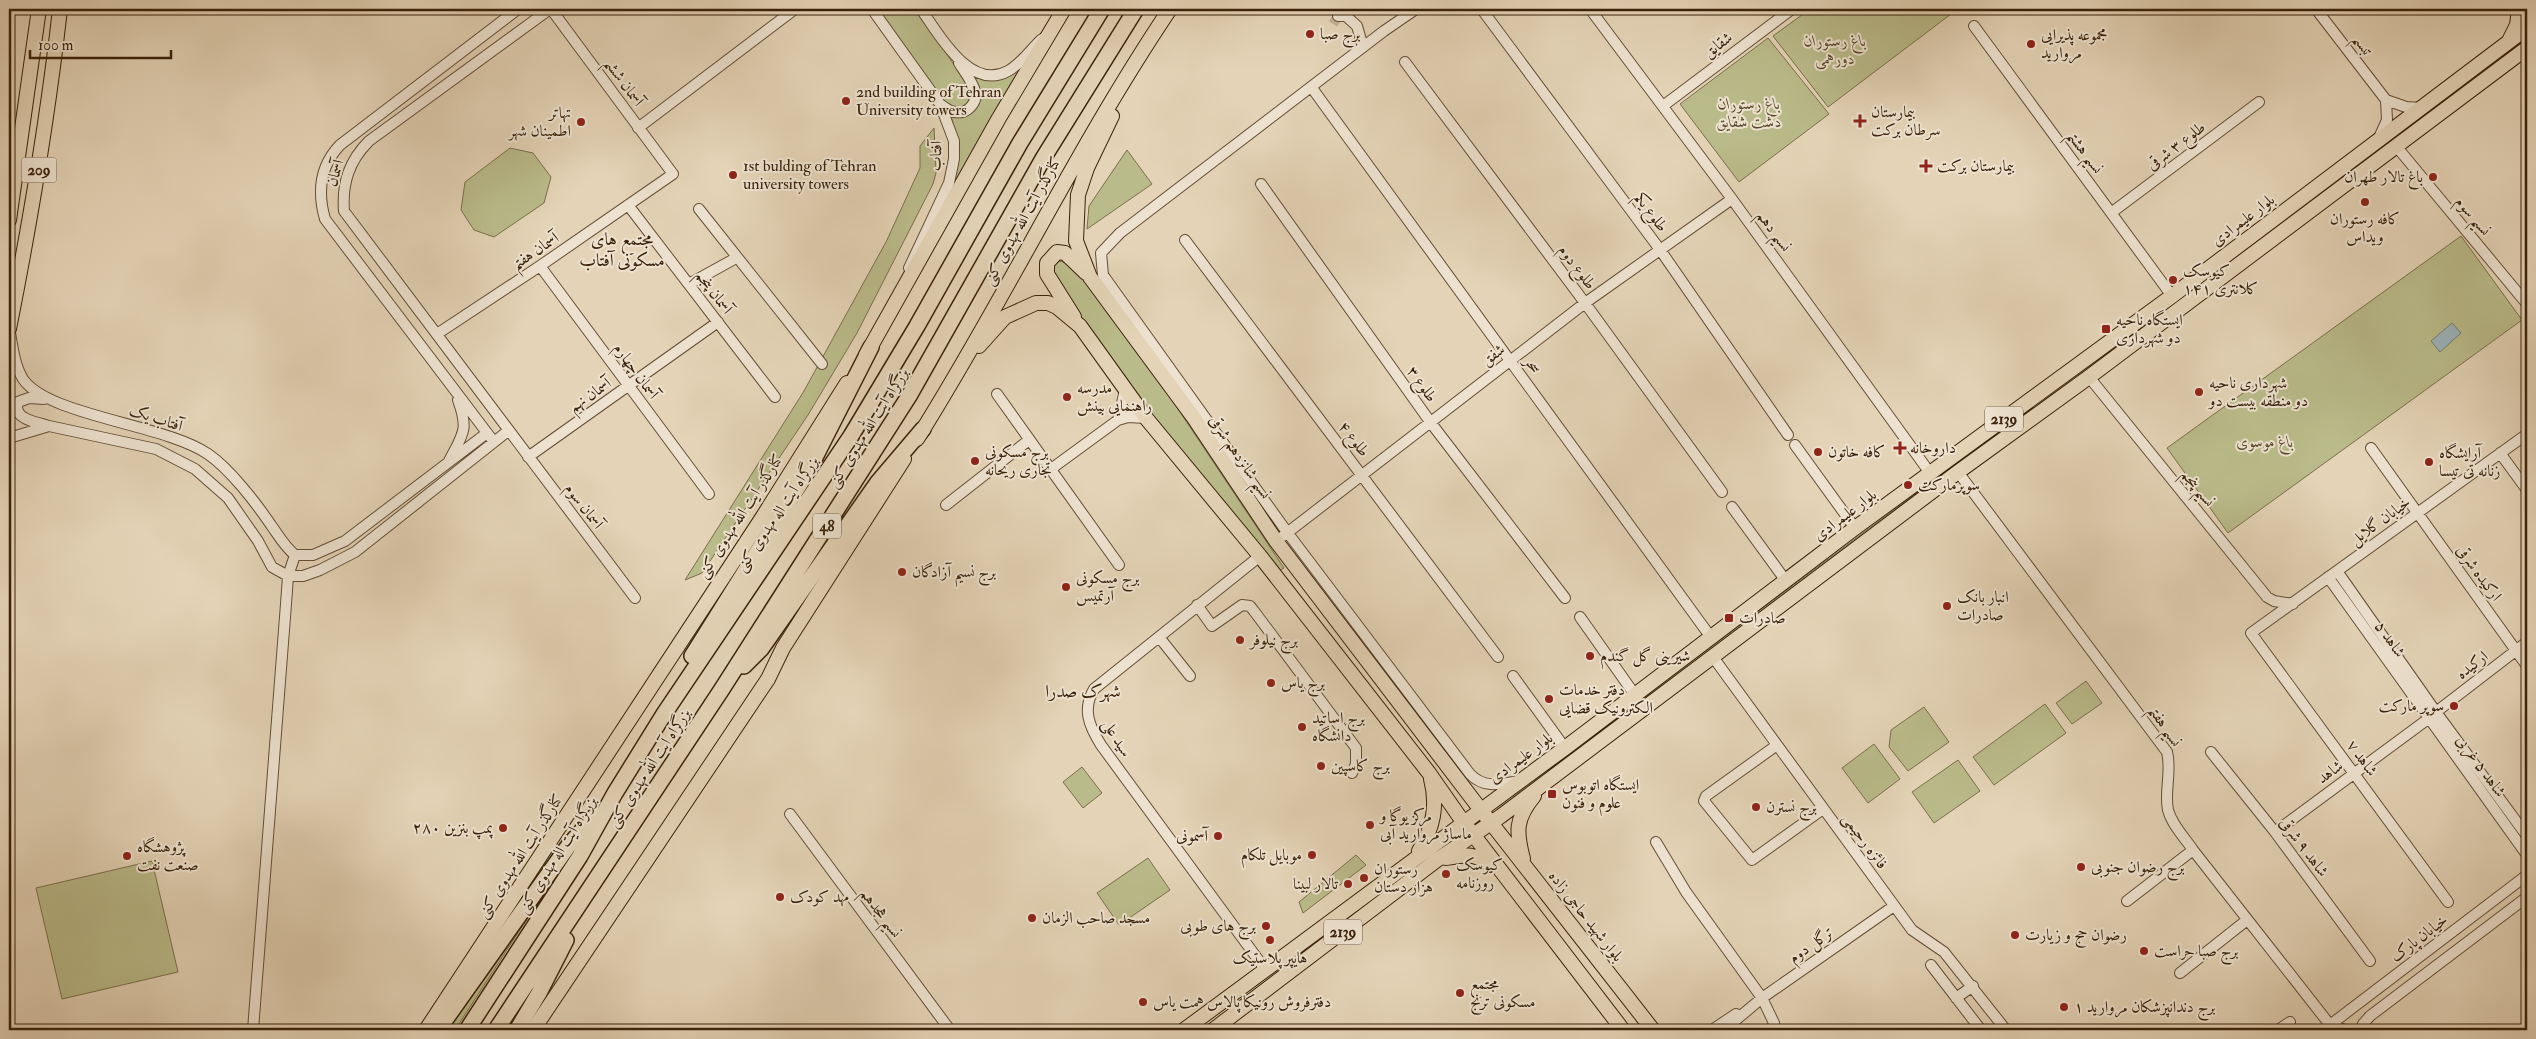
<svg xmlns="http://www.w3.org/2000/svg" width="2536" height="1039" viewBox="0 0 2536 1039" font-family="'IM FELL Double Pica',Amiri,serif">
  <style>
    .green { fill: #babb8a; stroke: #7a6e4a }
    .water { fill: #9bb4ba; stroke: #747a74 }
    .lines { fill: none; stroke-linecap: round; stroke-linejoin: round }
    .minor-tunnel { stroke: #c2b094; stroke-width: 10; stroke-dasharray: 10 5; stroke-linecap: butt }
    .minor-casing { stroke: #644e35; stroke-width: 12 }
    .major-casing { stroke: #3a220a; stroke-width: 16 }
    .highway-casing { stroke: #3a220a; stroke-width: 18 }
    .minor { stroke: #ede2d0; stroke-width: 10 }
    .major { stroke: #e4d3b6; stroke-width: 14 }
    .highway { stroke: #e4d3b6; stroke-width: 15 }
    .poi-dot { fill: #8f2418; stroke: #ede2d0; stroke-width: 2 }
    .labels { text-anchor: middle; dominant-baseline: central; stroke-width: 4; stroke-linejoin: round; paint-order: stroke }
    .shield { fill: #ede2d0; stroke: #705c45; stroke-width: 1 }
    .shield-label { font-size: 15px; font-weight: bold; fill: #3a220a }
    .poi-label { font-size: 16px; fill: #3a220a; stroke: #ede2d0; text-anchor: start }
    .park-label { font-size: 16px; font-style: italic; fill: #5a482a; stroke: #ede2d0 }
    .street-label { font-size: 16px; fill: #3a220a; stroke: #ede2d0 }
    .neighbourhood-label { font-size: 18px; fill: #3a220a; stroke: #ede2d0 }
  </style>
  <rect width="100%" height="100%" fill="#e4d3b6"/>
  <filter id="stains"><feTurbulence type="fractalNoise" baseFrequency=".004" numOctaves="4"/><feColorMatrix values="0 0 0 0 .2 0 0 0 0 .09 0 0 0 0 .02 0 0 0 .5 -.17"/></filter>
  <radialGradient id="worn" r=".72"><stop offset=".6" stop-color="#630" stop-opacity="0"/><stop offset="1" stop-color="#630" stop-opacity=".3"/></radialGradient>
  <!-- green -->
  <path class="green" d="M877 9H917L970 89C971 101 968 107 956 109L944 102Z
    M1810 9H1946L1951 14 1828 107 1773 36Z
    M1768 38 1829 114 1739 182 1680 104Z
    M2520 41 2523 44 2000 433 1516 799 1513 795Z
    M1031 51 976 145 954 189 948 196C960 167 960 146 951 116L971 114C988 97 974 82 963 66L988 78Z
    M934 128 936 173 933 184 857 333 808 415 702 573 685 580 804 391 886 242 920 168V146Z
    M510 148 533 153 551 177 544 203 494 237 474 230 461 210 465 182Z
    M1127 150 1152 184 1087 229 1089 206Z
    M2461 236 2522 320 2228 533 2167 448Z
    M1059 261 1070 264 1083 278 1168 394 1284 568 1279 571 1159 424 1088 328 1051 271 1052 266Z
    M2086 681 2102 703 2072 724 2056 703Z
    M2045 704 2066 733 1994 785 1973 757Z
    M1924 707 1949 742 1908 771 1889 747 1891 730Z
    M1874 744 1900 779 1868 803 1842 768Z
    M1958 760 1980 791 1934 823 1912 792Z
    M1082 767 1102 793 1083 808 1063 782Z
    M573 848 455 1030H442Z
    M1356 855 1366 865 1303 913 1299 902Z
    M1148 858 1170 890 1119 925 1097 893Z
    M152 861 178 972 62 999 36 888Z"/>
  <!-- water -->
  <path class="water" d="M2452 323 2461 333 2440 352 2431 341Z"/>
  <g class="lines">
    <!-- minor-tunnel -->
    <path class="minor-tunnel" d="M1333 24 1338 16"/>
    <defs>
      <path id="minor" d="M550 9 369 141C349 161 342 183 344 211L635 598
        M872 9 940 104 954 141V159L949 183 909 268
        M921 9C938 33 970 92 1008 71 1021 64 1031 49 1042 39
        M1416 9 1384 31 1120 233 1101 253 1103 275 1287 532 1470 774C1484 789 1501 784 1519 781
        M1590 9 1732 199 1930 473
        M2316 9 2386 100 2387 120 2378 140
        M1483 11 1661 251 1788 435
        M1338 16H1346L1357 26 1363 47
        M1974 26 2172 296
        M1405 62 1585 303 1722 492
        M1312 88 1710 636
        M2386 100 2406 107 2422 108
        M940 104C944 107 949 111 954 112 967 115 978 103 975 91 972 81 964 71 959 63
        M1663 106 1792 9
        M638 128 795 9
        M2396 146 2527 304
        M1261 184 1431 423 1565 598
        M628 205 775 397
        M699 209 822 364
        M2111 213 2259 102
        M1185 240 1498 657
        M540 266 709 494
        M689 284 736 258
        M9 327C12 343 14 365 23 379 48 416 164 424 208 454 230 469 256 503 271 525 279 536 284 546 295 555
        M437 334 540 266 673 174 551 9
        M2089 377 2267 597 2274 601 2293 604
        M997 394 1119 565
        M44 399 29 398 18 402C12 418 34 422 46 425
        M1118 420 1125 390
        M9 438 49 426 156 449 195 469 228 498 258 541 272 567 288 576H303L320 570 355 552 508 431
        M494 442 325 219C317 191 320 166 340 145L518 9
        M1795 445 1855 528
        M2371 448 2527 666
        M2500 453 2527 490
        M528 457 718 322
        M449 461C463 434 469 430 458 400
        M1051 469 1118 420 1128 417 1146 418
        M1958 472 2167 752C2172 772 2164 791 2168 810 2172 825 2185 838 2193 850L2334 1030
        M946 505 1029 440
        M1732 507 1786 581
        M1283 536 1585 303 1732 199
        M295 555H313L345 541 487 433
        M1260 556 1094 689C1082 709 1089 726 1101 745L1265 969
        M2337 571 2436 712 2527 836
        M2328 577 2527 855
        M1197 605 1212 626 1242 605 1250 606 1254 611 1356 748V764L1352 773
        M1580 617 1635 695
        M1159 637 1190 676
        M1713 657 1912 930 1944 952 2006 1030
        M1513 676 1565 748
        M2436 712 2527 642
        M1777 745 1706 796 1704 801 1752 860 1823 809
        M2211 752 2275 832 2370 961
        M790 814 950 1030
        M2275 832 2428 719
        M1656 842 1686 892 1762 998 1774 1023 1771 1030
        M2127 901 2193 850
        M2448 902 2251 633 2527 434
        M1931 965 1981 1030
        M2180 973 2247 920
        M1956 998 1973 986
        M2330 1025 2527 875
        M2330 1025 2345 1030
        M253 1030 286 604 288 576 295 555
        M1712 1030 1736 1014
        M1724 1030 1762 998 1894 906
        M2278 1030 2290 1022
        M2361 1030 2363 1024 2370 1016 2527 897"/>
      <path id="major" d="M2509 41 2517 25 2519 9
        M1112 116 1087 168 1078 195 1076 241 1090 277 1194 418 1276 541 1474 801 1653 1030
        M9 220 39 9
        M1074 317 1047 274V263L1057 252 1065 253 1086 273
        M9 329C30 223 48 117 60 9
        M979 346 1005 317 1036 303H1048L1057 307 1080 326 1146 418 1260 556 1429 773 1459 816 1623 1030
        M866 355 999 118 1064 9
        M917 439C1006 298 1077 147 1170 9
        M1419 851C1433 828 1438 806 1431 779
        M1446 858C1468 854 1474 853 1493 866
        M1523 859C1516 832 1515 819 1534 796
        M426 1030 762 518 847 383
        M533 1030 768 679 783 648 904 459
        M1184 1030 1565 748 1855 528 2172 296 2527 28
        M1213 1030 1437 860 1501 816 1958 472 2089 377 2527 48"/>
      <path id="highway" d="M692 656 808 471 871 347
        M744 666 761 649 878 482 923 429
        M438 1030 569 845 596 815
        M467 1030 580 856 615 793 664 714 851 436 917 326 1020 143 1102 9
        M496 1030 722 689 909 396 1044 157 1136 9
        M517 1030 539 993 566 940"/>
    </defs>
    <!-- minor casing -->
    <use href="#minor" class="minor-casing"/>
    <!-- major casing -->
    <use href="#major" class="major-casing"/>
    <!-- highway casing -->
    <use href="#highway" class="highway-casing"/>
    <!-- minor -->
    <use href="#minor" class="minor"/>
    <!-- major -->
    <use href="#major" class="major"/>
    <!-- highway -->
    <use href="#highway" class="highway"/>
  </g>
  <!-- markers -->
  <g class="poi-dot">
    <circle cx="1310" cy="34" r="5"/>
    <circle cx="2031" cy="44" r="5"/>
    <circle cx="846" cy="101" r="5"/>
    <path d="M1857.5 113.5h5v5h5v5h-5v5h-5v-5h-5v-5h5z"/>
    <circle cx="581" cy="122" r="5"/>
    <path d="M1923.5 158.5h5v5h5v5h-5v5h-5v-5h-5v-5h5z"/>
    <circle cx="733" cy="175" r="5"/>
    <circle cx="2433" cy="177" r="5"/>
    <circle cx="2365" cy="202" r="5"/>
    <circle cx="2173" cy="280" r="5"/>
    <rect x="2101" y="324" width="10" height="10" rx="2.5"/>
    <circle cx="2199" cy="392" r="5"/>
    <circle cx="1067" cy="397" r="5"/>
    <path d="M1897.5 440.5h5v5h5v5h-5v5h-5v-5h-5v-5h5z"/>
    <circle cx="1818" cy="452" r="5"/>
    <circle cx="975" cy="461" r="5"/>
    <circle cx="2429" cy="462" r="5"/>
    <circle cx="1908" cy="485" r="5"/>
    <circle cx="902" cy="572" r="5"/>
    <circle cx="1066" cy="587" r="5"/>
    <circle cx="1947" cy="606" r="5"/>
    <rect x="1724" y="613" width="10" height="10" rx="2.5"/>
    <circle cx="1240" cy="640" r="5"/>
    <circle cx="1590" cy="656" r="5"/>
    <circle cx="1271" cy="683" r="5"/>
    <circle cx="1549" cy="699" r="5"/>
    <circle cx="2454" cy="706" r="5"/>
    <circle cx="1302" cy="727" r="5"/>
    <circle cx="1321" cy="766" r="5"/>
    <rect x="1547" y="789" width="10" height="10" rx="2.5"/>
    <circle cx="1756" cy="807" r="5"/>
    <circle cx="1370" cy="825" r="5"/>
    <circle cx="503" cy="828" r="5"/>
    <circle cx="1218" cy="836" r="5"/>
    <circle cx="1312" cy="855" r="5"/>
    <circle cx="127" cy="856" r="5"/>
    <circle cx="2081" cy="867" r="5"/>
    <circle cx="1446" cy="874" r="5"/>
    <circle cx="1364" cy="878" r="5"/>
    <circle cx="1348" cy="884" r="5"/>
    <circle cx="780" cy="897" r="5"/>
    <circle cx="1032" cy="918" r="5"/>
    <circle cx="1266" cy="926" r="5"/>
    <circle cx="2015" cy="935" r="5"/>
    <circle cx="1270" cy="940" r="5"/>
    <circle cx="2144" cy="951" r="5"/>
    <circle cx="1460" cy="993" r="5"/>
    <circle cx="1143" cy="1002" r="5"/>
    <circle cx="2064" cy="1007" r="5"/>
  </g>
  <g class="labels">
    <!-- shield labels -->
    <g class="shield">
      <rect x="21.5" y="157.5" width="35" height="25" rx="4"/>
      <rect x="1985" y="406.5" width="38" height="25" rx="4"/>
      <rect x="813" y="513.5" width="28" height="25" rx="4"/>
      <rect x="1324" y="919.5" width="38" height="25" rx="4"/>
    </g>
    <g class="shield-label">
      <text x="39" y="170">209</text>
      <text x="2004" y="419">2139</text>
      <text x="827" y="526">48</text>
      <text x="1343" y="932">2139</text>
    </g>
    <!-- poi labels -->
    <g class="poi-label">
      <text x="1320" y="34">برج صبا</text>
      <text x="2041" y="35">مجموعه پذیرایی<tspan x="2041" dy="18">مروارید</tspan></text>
      <text x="856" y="92">2nd building of Tehran<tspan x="856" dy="18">University towers</tspan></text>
      <text x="1871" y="112">بیمارستان<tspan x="1871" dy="18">سرطان برکت</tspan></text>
      <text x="571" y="113" text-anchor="end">تهاتر<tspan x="571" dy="18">اطمینان شهر</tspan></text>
      <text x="743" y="166">1st bulding of Tehran<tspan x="743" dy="18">university towers</tspan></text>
      <text x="1937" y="166">بیمارستان برکت</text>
      <text x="2423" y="177" text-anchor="end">باغ تالار طهران</text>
      <text x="2365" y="219" text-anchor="middle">کافه رستوران<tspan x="2365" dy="18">ویداس</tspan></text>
      <text x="2183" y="271">کیوسک<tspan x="2183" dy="18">کلانتری ۱۴۱</tspan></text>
      <text x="2116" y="320">ایستگاه ناحیه<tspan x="2116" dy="18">دو شهرداری</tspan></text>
      <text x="2209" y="383">شهرداری ناحیه<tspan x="2209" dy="18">دو منطقه بیست دو</tspan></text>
      <text x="1077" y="388">مدرسه<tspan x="1077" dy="18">راهنمایی بینش</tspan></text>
      <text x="1910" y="448">داروخانه</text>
      <text x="985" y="452">برج مسکونی<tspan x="985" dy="18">تجاری ریحانه</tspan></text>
      <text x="1828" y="452">کافه خاتون</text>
      <text x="2439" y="453">آرایشگاه<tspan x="2439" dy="18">زنانه تی تیسا</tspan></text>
      <text x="1918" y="485">سوپرمارکت</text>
      <text x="912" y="572">برج نسیم آزادگان</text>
      <text x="1076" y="578">برج مسکونی<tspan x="1076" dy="18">آرتمیس</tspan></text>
      <text x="1957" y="597">انبار بانک<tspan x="1957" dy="18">صادرات</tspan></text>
      <text x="1739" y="618">صادرات</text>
      <text x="1250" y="640">برج نیلوفر</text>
      <text x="1600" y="656">شیرینی گل گندم</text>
      <text x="1281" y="683">برج یاس</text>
      <text x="1559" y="690">دفتر خدمات<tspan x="1559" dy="18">الکترونیک قضایی</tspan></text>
      <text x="2444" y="706" text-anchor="end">سوپر مارکت</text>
      <text x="1312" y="718">برج اساتید<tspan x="1312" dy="18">دانشگاه</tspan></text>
      <text x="1331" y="766">برج کاسپین</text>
      <text x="1562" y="785">ایستگاه اتوبوس<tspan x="1562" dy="18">علوم و فنون</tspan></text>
      <text x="1766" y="807">برج نسترن</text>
      <text x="1380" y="816">مرکز یوگا و<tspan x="1380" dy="18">ماساژ مروارید آبی</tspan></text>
      <text x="493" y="828" text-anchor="end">پمپ بنزین ۲۸۰</text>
      <text x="1208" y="836" text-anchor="end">آسمونی</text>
      <text x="137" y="847">پژوهشگاه<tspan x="137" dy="18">صنعت نفت</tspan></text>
      <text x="1302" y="855" text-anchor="end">موبایل تلکام</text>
      <text x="1456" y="865">کیوسک<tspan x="1456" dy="18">روزنامه</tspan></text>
      <text x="2091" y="867">برج رضوان جنوبی</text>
      <text x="1374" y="869">رستوران<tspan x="1374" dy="18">هزار دستان</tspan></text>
      <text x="1338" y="884" text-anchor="end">تالار لبینا</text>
      <text x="790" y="897">مهد کودک</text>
      <text x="1042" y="918">مسجد صاحب الزمان</text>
      <text x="1256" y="926" text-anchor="end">برج های طوبی</text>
      <text x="2025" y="935">رضوان حج و زیارت</text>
      <text x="2154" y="951">برج صبا حراست</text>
      <text x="1270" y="958" text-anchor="middle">هایپر پلاستیک</text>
      <text x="1470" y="984">مجتمع<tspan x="1470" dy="18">مسکونی ترنج</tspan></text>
      <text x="1153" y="1002">دفترفروش رونیکا پالاس همت یاس</text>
      <text x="2074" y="1007">برج دندانپزشکان مروارید ۱</text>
    </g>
    <!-- park labels -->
    <g class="park-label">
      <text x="1835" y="41">باغ رستوران<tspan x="1835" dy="18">دورهمی</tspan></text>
      <text x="1749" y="104">باغ رستوران<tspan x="1749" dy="18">دشت شقایق</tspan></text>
      <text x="2265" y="442">باغ موسوی</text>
    </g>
    <!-- street labels -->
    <g class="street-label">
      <text transform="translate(1718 45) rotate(-37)">شقایق</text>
      <text transform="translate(2363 45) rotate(53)">تبسم</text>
      <text transform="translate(624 82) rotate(54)">آسمان ششم</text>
      <text transform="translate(2176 146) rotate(-37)">طلوع ۳ شرقی</text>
      <text transform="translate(2085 152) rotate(54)">نسیم هشتم</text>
      <text transform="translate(936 156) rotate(-87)">آفتاب</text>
      <text transform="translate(335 173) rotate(-73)">آسمان</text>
      <text transform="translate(1651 212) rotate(54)">طلوع یکم</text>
      <text transform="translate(2473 216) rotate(50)">نسیم سوم</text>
      <text transform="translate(2243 220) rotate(-37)">بلوار علیمرادی</text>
      <text transform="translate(1022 221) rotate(-61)">کنارگذر آیت الله مهدوی کنی</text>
      <text transform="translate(1774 231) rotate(54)">نسیم دهم</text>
      <text transform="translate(535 251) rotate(-34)">آسمان هفتم</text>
      <text transform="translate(1577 267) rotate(53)">طلوع دوم</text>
      <text transform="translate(714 292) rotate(53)">آسمان پنجم</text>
      <text transform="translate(1493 355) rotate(-38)">شفق</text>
      <text transform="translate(1533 365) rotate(54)">سحر</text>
      <text transform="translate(636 371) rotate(54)">آسمان چهارم</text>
      <text transform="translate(1422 384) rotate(55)">طلوع ۳</text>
      <text transform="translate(590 395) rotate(-35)">آسمان نهم</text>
      <text transform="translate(156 418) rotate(18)">آفتاب یک</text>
      <text transform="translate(868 428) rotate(-58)">بزرگراه آیت الله مهدوی کنی</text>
      <text transform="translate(1354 439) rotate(53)">طلوع ۴</text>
      <text transform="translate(1240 457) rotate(56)">نسیم شانزدهم شرقی</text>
      <text transform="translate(2198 488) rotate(51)">نسیم پنجم</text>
      <text transform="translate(584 506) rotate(53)">آسمان سوم</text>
      <text transform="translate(777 514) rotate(-56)">بزرگراه آیت اله مهدوی کنی</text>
      <text transform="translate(1845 515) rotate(-37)">بلوار علیمرادی</text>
      <text transform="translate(740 516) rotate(-57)">کنارگذر آیت الله مهدوی کنی</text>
      <text transform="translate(2380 521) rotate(-36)">خیابان گلایل</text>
      <text transform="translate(2479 573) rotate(54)">ارکیده شرقی</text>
      <text transform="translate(2390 639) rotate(55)">شاهد ۵</text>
      <text transform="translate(2472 665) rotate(-38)">ارکیده</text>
      <text transform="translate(2165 726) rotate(56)">نسیم هفتم</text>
      <text transform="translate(1117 738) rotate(58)">سید علی</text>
      <text transform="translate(1521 758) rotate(-36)">بلوار علیمرادی</text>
      <text transform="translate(2362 758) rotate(54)">شاهد ۷</text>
      <text transform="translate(2481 766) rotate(54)">شاهد ۵ غربی</text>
      <text transform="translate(649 768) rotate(-57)">بزرگراه آیت الله مهدوی کنی</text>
      <text transform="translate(2330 772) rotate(-36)">شاهد</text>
      <text transform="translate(1865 841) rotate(54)">فائزه رحیمی</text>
      <text transform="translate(2304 847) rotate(53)">شاهد ۹ شرقی</text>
      <text transform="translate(557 855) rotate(-58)">بزرگراه آیت اله مهدوی کنی</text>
      <text transform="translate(520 856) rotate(-57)">کنارگذر آیت الله مهدوی کنی</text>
      <text transform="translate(881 913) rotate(53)">نسیم هجدهم</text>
      <text transform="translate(1586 916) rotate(52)">بلوار شهید حاجی زاده</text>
      <text transform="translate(2419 938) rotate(-37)">خیابان پارک</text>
      <text transform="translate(1811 945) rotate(-35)">ترگل دوم</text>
    </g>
    <!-- neighbourhood labels -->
    <g class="neighbourhood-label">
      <text x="622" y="239">مجتمع های<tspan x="622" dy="21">مسکونی آفتاب</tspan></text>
      <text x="1083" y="691">شهرک صدرا</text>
    </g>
  </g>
  <!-- margin -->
  <rect width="2536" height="1039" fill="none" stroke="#e4d3b6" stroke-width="30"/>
  <rect x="10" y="10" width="2516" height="1019" fill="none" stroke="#3a220a" stroke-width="2.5"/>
  <rect x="15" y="15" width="2506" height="1009" fill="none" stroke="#3a220a"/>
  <!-- scale -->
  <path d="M30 50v8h141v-8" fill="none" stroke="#3a220a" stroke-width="2.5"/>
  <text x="38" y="50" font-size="15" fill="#3a220a" stroke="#ede2d0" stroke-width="4" paint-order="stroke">100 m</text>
  <rect width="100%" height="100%" filter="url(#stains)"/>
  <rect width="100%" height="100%" fill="url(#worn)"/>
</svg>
